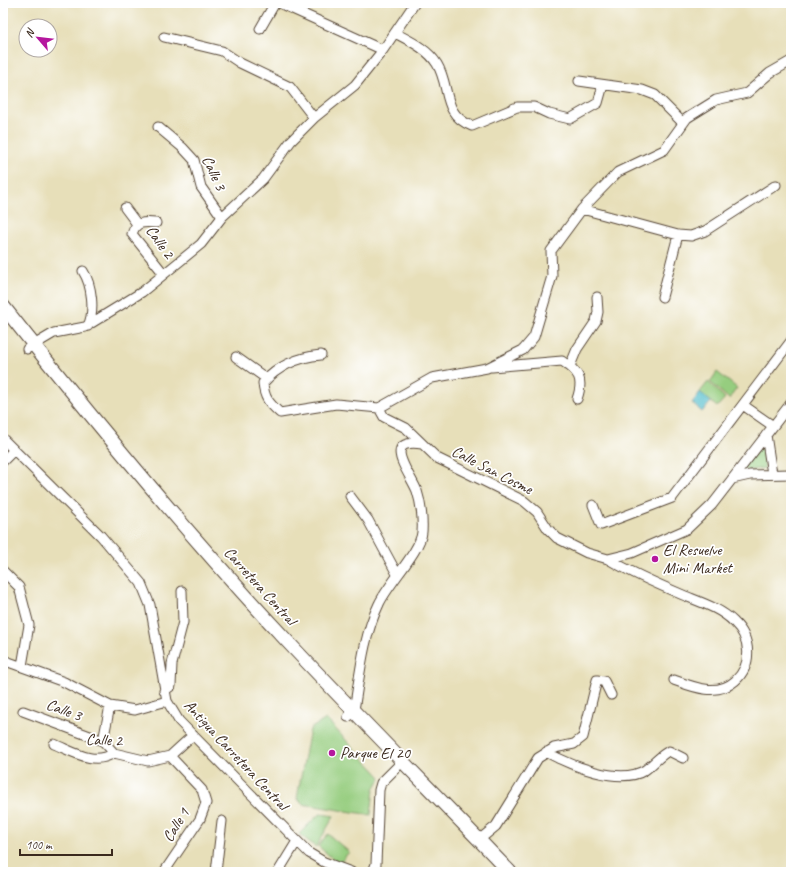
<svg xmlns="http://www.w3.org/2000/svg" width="794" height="875" viewBox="0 0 794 875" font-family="Caveat,sans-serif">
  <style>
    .green { fill: #96cd7f; stroke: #687c4e }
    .water { fill: #50bcca; stroke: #467374 }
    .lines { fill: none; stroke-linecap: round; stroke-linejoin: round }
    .minor-casing { stroke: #554535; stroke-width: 11 }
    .highway-casing { stroke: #554535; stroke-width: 15 }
    .minor { stroke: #fff; stroke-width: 9 }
    .highway { stroke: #fff; stroke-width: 13 }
    .poi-dot { fill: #b5179e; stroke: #fff; stroke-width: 1.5 }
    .labels { text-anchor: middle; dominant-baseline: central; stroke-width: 3.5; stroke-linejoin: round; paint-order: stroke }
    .street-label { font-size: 16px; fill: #3b2a1e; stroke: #fff }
    .poi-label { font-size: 16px; fill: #3b2a1e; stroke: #fff; text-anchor: start }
  </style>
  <rect width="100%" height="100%" fill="#fff"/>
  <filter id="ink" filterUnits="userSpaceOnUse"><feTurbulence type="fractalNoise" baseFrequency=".025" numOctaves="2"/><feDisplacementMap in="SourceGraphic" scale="8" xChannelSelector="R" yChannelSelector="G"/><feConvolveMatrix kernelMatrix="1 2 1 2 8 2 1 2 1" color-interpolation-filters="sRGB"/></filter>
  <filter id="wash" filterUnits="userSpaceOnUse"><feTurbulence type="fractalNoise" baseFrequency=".012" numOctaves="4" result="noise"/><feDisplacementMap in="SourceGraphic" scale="16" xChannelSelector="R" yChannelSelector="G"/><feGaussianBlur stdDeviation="0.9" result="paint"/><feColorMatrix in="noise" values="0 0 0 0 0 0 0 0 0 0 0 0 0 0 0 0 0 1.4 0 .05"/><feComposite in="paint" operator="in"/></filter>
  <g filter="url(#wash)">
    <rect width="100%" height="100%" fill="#e7dfb9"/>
    <!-- green -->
    <path class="green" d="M717 372 737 388 729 399 710 382Z
      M708 382 725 398 717 407 700 392Z
      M761 443 765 468 740 472Z
      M326 719 381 777 374 789 371 815 302 804 297 798 310 729Z
      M321 814 334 816 316 847 299 834 317 816Z
      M328 834 349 852 339 864 318 846Z"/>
    <!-- water -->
    <path class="water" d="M700 392 711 402 702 412 692 403Z"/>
  </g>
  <g filter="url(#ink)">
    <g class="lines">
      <defs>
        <path id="minor" d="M279 3 383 50
          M260 29 275 3
          M395 33C410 41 428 49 437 64 451 87 441 114 472 126L517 107H534L549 114 570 119 598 103 603 85
          M164 37 222 51 240 63 290 87 314 118
          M579 81 642 90 655 95 683 123
          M158 127 183 148 194 160 201 187 222 217
          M125 208 137 224
          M582 209 678 235 691 236 705 231 776 185
          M156 223C144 222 136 221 132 234L164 274
          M83 271C92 285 95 311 88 326
          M662 297 678 235
          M27 349 54 333 85 327 142 292 201 244 222 217 263 179 291 141 314 118 355 85 383 50 415 3
          M321 355C299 357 278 366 263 383 264 398 269 403 280 413L336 404 379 408
          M236 357 267 379
          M570 366 577 349 596 321 598 312 597 297
          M492 367 562 361C579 372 584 379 577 399
          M743 405 773 426
          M379 408 432 378 487 368 523 350 534 337 552 276 551 251 582 209 618 172 664 150 687 118 716 100 747 93 770 73 791 61
          M379 408 384 417 406 428 437 458 524 501 537 512 548 529 557 538 587 553 608 559 632 553 687 529 712 505 791 403
          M766 435 772 474
          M3 439 101 536 141 583 150 605 167 701 179 721 309 853 324 862 351 872
          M3 461 14 450
          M732 479 750 475 791 474
          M350 496 368 520 397 574
          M593 505 601 525 672 498 791 341
          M608 559C632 573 657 584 683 595 700 602 720 608 734 622 751 638 753 665 735 681 717 697 693 687 674 680
          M3 571 19 587 29 625 22 666
          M3 660 64 682 110 706 135 710 167 701
          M164 691 171 686 172 664 183 622 182 591
          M23 711 103 741 114 753
          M348 717 354 710C360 675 363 637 379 604 388 584 421 550 422 532 423 520 421 503 417 491 410 473 380 438 422 444
          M103 741 110 706
          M54 744C74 752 94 766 114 753L148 761 170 756 193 735
          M546 752C570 765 620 786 645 770 654 764 660 755 669 751L683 758
          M479 840 496 826 538 758 554 748 574 744 583 737 597 680 604 681 611 695
          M164 872 200 819 206 803 202 790 170 756
          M216 872 222 821
          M278 872 297 841
          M373 872 376 864 379 790 381 783 397 767"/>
        <path id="highway" d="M3 306C94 421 187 534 287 641 360 719 436 795 510 872"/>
      </defs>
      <!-- minor casing -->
      <use href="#minor" class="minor-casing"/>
      <!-- highway casing -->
      <use href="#highway" class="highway-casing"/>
      <!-- minor -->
      <use href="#minor" class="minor"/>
      <!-- highway -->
      <use href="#highway" class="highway"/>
    </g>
  </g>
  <!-- markers -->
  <g class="poi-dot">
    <circle cx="655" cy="559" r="4"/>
    <circle cx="332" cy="753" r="4"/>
  </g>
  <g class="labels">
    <!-- street labels -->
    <g class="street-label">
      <text transform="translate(214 173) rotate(65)">Calle 3</text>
      <text transform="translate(160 242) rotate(55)">Calle 2</text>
      <text transform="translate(492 470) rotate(27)">Calle San Cosme</text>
      <text transform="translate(260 586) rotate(48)">Carretera Central</text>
      <text transform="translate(64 710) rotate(21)">Calle 3</text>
      <text transform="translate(104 740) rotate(2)">Calle 2</text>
      <text transform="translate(236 755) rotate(47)">Antigua Carretera Central</text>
      <text transform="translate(176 825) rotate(-58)">Calle 1</text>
    </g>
    <!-- poi labels -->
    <g class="poi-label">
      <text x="663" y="550">El Resuelve<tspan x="663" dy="18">Mini Market</tspan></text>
      <text x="340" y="753">Parque El 20</text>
    </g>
  </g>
  <!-- margin -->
  <rect width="794" height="875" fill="none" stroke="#fff" stroke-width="16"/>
  <!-- north arrow -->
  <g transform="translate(38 38) rotate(298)"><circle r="19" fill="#ffffff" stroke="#b1aaa5"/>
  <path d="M0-3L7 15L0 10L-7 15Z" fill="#b5179e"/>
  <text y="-6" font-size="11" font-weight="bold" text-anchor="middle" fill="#3b2a1e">N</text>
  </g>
  <!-- scale -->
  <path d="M20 849v6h92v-6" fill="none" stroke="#3b2a1e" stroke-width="2"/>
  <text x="26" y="849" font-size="12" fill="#3b2a1e" stroke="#ffffff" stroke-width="3" paint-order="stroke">100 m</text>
</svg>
